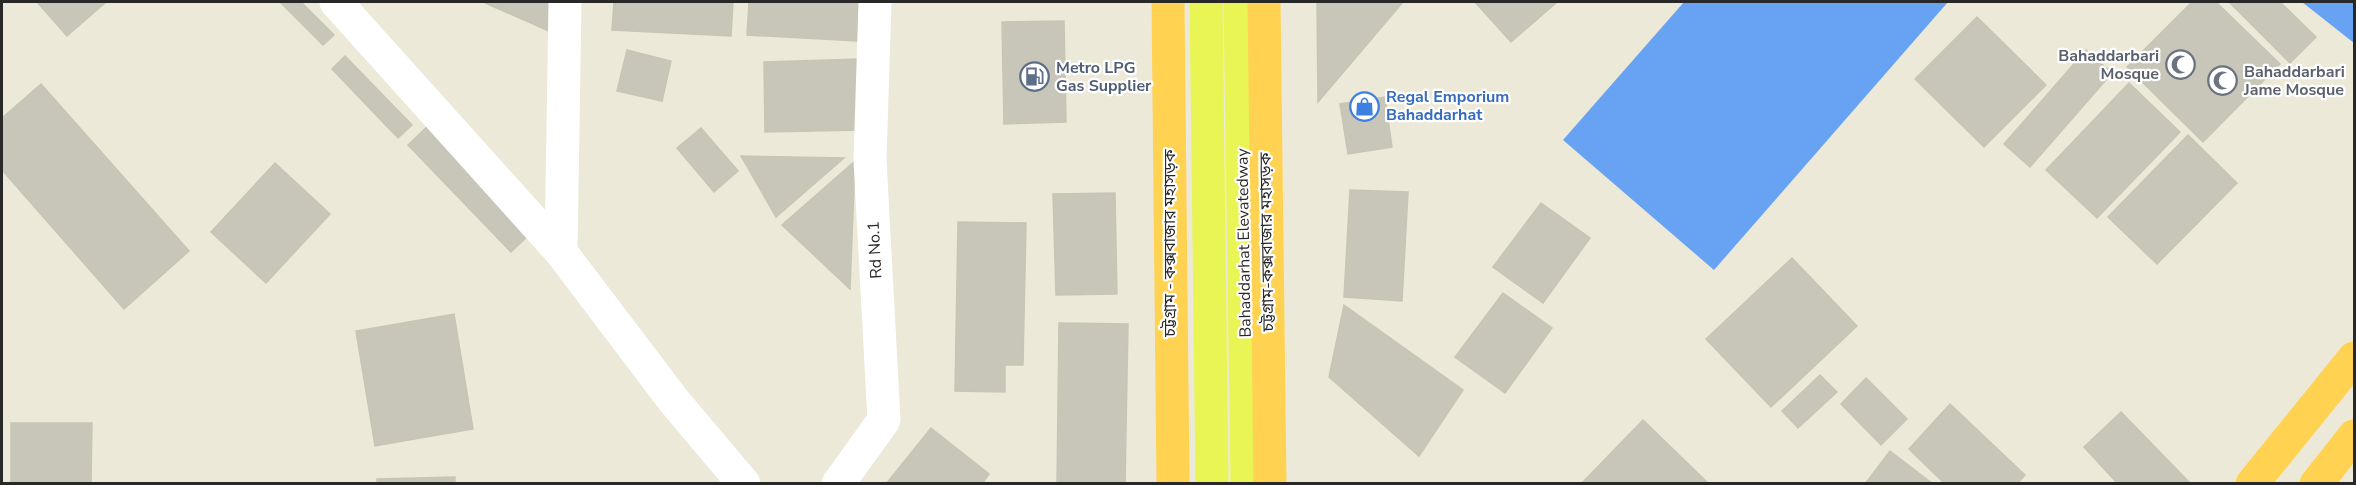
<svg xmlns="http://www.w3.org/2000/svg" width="2356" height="485" viewBox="0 0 2356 485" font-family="'Nunito Sans','Noto Sans Bengali',sans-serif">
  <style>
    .water { fill: #67a3f2 }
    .building { fill: #c7c6b9; stroke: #c7c6b3; stroke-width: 1.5 }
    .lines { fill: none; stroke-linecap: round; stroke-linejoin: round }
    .street { stroke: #fff; stroke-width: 33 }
    .secondary { stroke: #fff; stroke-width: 33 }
    .primary { stroke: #e9f555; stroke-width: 33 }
    .highway { stroke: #ffd251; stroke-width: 33 }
    .labels { text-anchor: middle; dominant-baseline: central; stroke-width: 4.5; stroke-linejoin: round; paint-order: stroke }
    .worship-label { font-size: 16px; font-weight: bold; fill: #5b616d; stroke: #fff; text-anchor: end }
    .service-label { font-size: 16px; font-weight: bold; fill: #4e5e75; stroke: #fff; text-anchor: start }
    .shop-label { font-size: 16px; font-weight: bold; fill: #366cbe; stroke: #fff; text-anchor: start }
    .street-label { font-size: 16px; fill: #282828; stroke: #fff }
  </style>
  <rect width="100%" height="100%" fill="#ece9d9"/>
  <!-- water -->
  <path class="water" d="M1684 2H1948L1714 270 1563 140Z
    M2302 2H2354V43Z"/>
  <!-- building -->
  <path class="building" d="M37 2H106L67 36Z
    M280 2H301L334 35 323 45Z
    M483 2H550L549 31Z
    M614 2H733L731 36 612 30Z
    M749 2H859L857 41 747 35Z
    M1317 2H1403L1318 102Z
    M1475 2H1557L1511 42Z
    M2192 2H2216L2280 64 2203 142 2127 67Z
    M2229 2H2280L2316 37 2290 63Z
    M1977 17 2046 85 1984 147 1915 79Z
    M1064 21 1066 122 1004 124 1002 22Z
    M627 50 671 61 662 101 617 91Z
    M2086 50 2112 73 2030 167 2004 144Z
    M345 56 412 125 398 138 332 69Z
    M859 59 861 130 765 132 764 62Z
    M2129 83 2180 132 2097 218 2046 170Z
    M41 84 189 251 124 309 2 170V118Z
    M1385 97 1392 147 1348 154 1340 104Z
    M429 125 532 232 511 252 408 145Z
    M701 128 738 171 714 192 677 148Z
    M2188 135 2237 183 2157 264 2108 217Z
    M741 156 844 158 776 217Z
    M855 161 850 289 782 225Z
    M275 163 330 214 266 283 211 232Z
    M1350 190 1408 192 1402 301 1344 297Z
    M1115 193 1117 294 1056 295 1053 194Z
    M1541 203 1590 238 1543 303 1493 267Z
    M958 222 1026 223 1023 365H1005V392L955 391Z
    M1792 258 1857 326 1771 407 1706 339Z
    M1503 293 1552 328 1505 393 1455 357Z
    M1344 305 1463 390 1419 456 1329 377Z
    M454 314 473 429 375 446 356 331Z
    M1059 323 1128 324 1125 484H1057Z
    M1820 375 1837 392 1798 428 1782 411Z
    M1866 378 1907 419 1881 445 1841 404Z
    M1950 404 2025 475 2017 484H1945L1909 449Z
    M2121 412 2189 482 2187 484H2118L2084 447Z
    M1643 420 1709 484H1581Z
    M11 423H92L91 484H11Z
    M931 428 989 474 982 484H886Z
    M1890 451 1933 484H1865Z
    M455 477V484H377V479Z"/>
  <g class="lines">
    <!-- street -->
    <path class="street" d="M561 252 565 2
      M838 484 884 420 870 160 875 2"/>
    <!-- secondary -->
    <path class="secondary" d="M336 2 561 252 674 401 744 484"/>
    <!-- primary -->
    <path class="primary" d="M1206 2 1212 484
      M1240 2 1247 484"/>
    <!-- highway -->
    <path class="highway" d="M1168 2 1173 484
      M1264 2 1270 484
      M2252 484 2354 358
      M2316 484 2354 436"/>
  </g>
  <!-- icons -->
  <defs>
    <symbol id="mosque-ring" viewBox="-11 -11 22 22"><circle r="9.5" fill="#fff" stroke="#6b7280" stroke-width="1.5"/><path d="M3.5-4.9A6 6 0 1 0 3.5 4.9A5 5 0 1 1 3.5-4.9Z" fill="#6b7280"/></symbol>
    <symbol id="fuel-ring" viewBox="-11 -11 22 22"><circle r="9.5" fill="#fff" stroke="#5c6f8a" stroke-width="1.5"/><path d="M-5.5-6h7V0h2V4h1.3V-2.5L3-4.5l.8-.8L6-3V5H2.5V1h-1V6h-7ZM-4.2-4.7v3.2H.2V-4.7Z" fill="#5c6f8a"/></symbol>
    <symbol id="shop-ring" viewBox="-11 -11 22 22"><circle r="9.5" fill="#fff" stroke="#3f7fe0" stroke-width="1.5"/><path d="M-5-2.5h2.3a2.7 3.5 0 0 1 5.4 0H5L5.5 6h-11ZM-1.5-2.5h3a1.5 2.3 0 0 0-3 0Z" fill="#3f7fe0"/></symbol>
  </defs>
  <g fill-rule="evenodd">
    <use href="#mosque-ring" x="2164" y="48" width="33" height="33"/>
    <use href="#fuel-ring" x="1018" y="60" width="33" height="33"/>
    <use href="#mosque-ring" x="2206" y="64" width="33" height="33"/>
    <use href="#shop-ring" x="1348" y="90" width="33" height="33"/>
  </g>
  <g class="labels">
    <!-- worship labels -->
    <g class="worship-label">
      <text x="2159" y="56">Bahaddarbari<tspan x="2159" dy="18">Mosque</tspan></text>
      <text x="2244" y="72" text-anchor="start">Bahaddarbari<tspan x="2244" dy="18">Jame Mosque</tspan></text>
    </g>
    <!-- service labels -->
    <g class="service-label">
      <text x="1056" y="68">Metro LPG<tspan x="1056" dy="18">Gas Supplier</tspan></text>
    </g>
    <!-- shop labels -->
    <g class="shop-label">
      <text x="1386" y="97">Regal Emporium<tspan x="1386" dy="18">Bahaddarhat</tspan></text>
    </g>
    <!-- street labels -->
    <g class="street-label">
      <text transform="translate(1267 242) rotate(-91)">চট্টগ্রাম-কক্সবাজার মহাসড়ক</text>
      <text transform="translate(1170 243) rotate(-90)">চট্টগ্রাম - কক্সবাজার মহাসড়ক</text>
      <text transform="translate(1244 243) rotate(-91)">Bahaddarhat Elevatedway</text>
      <text transform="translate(875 250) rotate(-93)">Rd No.1</text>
    </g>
  </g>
  <!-- border -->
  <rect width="2356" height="485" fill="none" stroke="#282828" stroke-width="6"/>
</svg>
